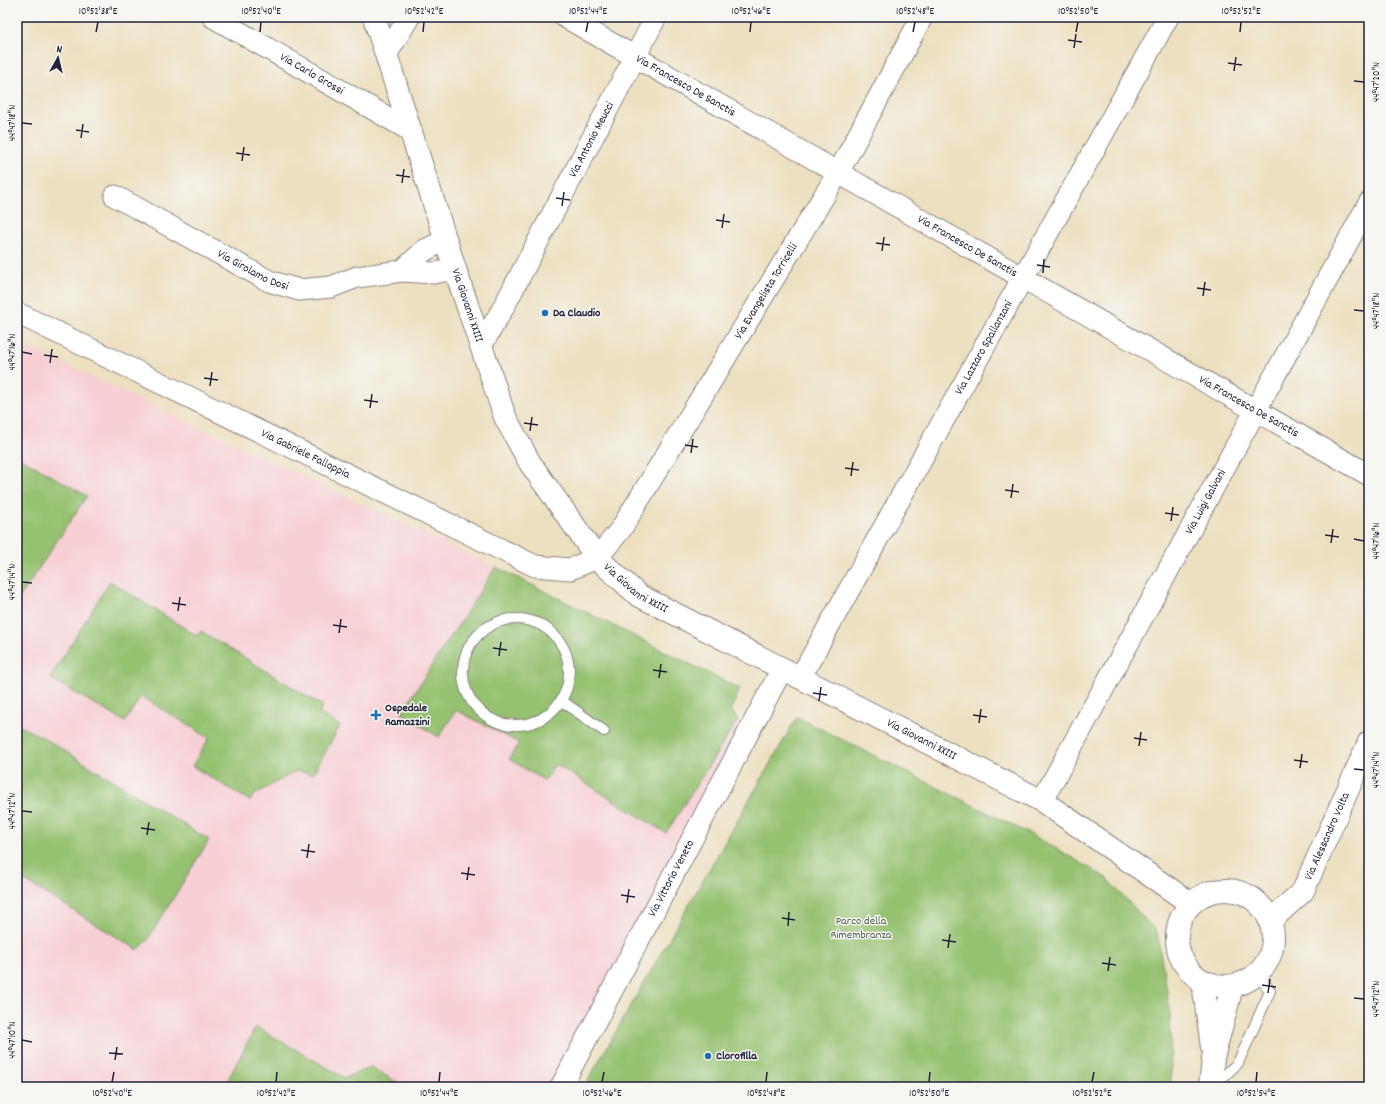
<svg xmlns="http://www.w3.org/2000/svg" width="1386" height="1104" viewBox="0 0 1386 1104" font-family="Dekko,sans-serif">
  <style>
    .built { fill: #f7cfd4 }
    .green { fill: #95c16f; stroke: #5c7255 }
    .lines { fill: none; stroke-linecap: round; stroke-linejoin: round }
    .lane-casing { stroke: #88817e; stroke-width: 12 }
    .street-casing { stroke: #88817e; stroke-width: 23 }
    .secondary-casing { stroke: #88817e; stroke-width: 24 }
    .lane { stroke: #fff; stroke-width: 10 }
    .street { stroke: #fff; stroke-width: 21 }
    .secondary { stroke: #fff; stroke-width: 22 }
    .ticks { fill: none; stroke: #22223b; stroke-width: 1.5 }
    .poi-dot { fill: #1f6fb2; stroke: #f6f6f2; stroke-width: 1.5 }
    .labels { text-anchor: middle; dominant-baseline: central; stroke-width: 3; stroke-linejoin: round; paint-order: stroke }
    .street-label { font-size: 12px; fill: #22223b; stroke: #f6f6f2 }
    .poi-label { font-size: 12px; font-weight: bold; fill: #22223b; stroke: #f6f6f2; text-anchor: start }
    .park-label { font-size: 12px; fill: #4a5a4d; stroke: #f6f6f2 }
    .neatline { fill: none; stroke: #22223b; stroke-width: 1.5 }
    .ticks-label { font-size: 10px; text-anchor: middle; fill: #22223b }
  </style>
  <rect width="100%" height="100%" fill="#f6f6f2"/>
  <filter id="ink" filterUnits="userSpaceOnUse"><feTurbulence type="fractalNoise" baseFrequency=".025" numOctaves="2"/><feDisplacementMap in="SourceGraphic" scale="8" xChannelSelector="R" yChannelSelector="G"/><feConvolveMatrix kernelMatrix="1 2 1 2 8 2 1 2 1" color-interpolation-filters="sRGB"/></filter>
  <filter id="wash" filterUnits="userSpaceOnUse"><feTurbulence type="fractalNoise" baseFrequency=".012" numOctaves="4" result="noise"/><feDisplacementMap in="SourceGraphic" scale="16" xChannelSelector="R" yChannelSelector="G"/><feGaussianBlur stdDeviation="0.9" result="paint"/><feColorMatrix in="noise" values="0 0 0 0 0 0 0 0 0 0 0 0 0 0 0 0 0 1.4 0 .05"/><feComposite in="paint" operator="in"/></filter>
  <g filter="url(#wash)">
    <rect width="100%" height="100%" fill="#ede0c1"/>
    <!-- built -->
    <path class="built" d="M17 342 496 567 582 617 740 689 731 709 738 720 742 740 546 1087H17Z"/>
    <!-- green -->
    <path class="green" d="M17 456 87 496 17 601Z
      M496 567 740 689 731 709 738 720 666 833 555 764 545 781 509 759 519 743 456 710 439 737 401 713Z
      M110 581 197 636 201 631 323 706 319 713 340 726 313 774 296 771 254 795 250 801 192 766 209 738 141 696 125 722 50 678Z
      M797 717 1038 838 1105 877 1157 932 1170 1010 1171 1087H584Z
      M17 725 44 738 209 840 147 941 138 950 17 876Z
      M256 1027 345 1078 371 1067 405 1087H224Z"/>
  </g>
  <g filter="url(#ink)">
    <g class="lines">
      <defs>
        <path id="lane" d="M463 672a53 53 0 1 1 106 0a53 53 0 1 1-106 0Z
          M562 701 604 731
          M1212 1087 1238 1063 1270 991 1258 974"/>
        <g id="street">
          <path id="s1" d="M213 17 411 131"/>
          <path id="s2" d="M565 17 1369 475"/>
          <path d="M386 55 409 17"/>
          <path id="s3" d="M115 196 269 281 299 290 331 287 357 277 402 271 434 273 455 269"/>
          <path d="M402 271 425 250 446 240"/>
          <path id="s4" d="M17 313 535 566 570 569 597 558 621 529 838 173 922 17"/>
          <path id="s5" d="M481 346 502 310 656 17"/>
          <path id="s6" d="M800 678 1168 17"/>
          <path id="s7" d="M1042 801 1369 203"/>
          <path id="s8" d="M561 1087 782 669"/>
        </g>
        <g id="secondary">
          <path id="s9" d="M374 17 455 269 505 417 530 463 597 558 638 595 1042 801 1190 903"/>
          <circle cx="1225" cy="938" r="48"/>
          <path id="s10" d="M1271 920 1303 891 1369 742"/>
          <path d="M1203 983 1212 1047"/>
          <path d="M1210 1087 1213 1058 1232 987"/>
        </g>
      </defs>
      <!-- lane casing -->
      <use href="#lane" class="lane-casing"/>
      <!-- street casing -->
      <use href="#street" class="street-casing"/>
      <!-- secondary casing -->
      <use href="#secondary" class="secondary-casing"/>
      <!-- lane -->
      <use href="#lane" class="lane"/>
      <!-- street -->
      <use href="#street" class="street"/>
      <!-- secondary -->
      <use href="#secondary" class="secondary"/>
    </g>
  </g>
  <!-- ticks -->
  <path class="ticks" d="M96 32 98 22M260 32 261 22M423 32 424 22M586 32 588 22M750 32 751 22M913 32 915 22M1076 32 1078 22M1240 32 1241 22M1068 40 1082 42M1074 48 1076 34M1228 63 1242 65M1234 71 1236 57M1354 81 1364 82M22 123 32 124M76 130 89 132M81 138 83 124M236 153 250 155M242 161 244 147M396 175 410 177M402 183 404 169M556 198 570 200M562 206 564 192M716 220 730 222M722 228 724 214M876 243 890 245M882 251 884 237M1037 265 1050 267M1043 273 1044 259M1197 288 1211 290M1203 296 1205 282M1354 310 1364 311M22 352 32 354M44 355 58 357M50 363 52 349M204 378 218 380M210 386 212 372M364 400 378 402M370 408 372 394M524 423 538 425M530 431 532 417M685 445 698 447M691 453 693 439M845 468 859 470M851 476 853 462M1005 490 1019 492M1011 498 1013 484M1165 513 1179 515M1171 521 1173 507M1325 535 1339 537M1354 539 1364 541M1331 543 1333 529M22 582 32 583M172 603 186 605M178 611 180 597M333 625 347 627M339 633 341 619M493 648 507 650M499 656 501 642M653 670 667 672M659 678 661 664M813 693 827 695M819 701 821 687M973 715 987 717M979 723 981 709M1134 738 1147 740M1139 746 1141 732M1294 760 1308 762M1300 768 1302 754M1354 769 1364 770M22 811 32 812M141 828 155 830M147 835 149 822M301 850 315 852M307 858 309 844M461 873 475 875M467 880 469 867M621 895 635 897M627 903 629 889M782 918 795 920M788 926 789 912M942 940 956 942M948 948 950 934M1102 963 1116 965M1108 971 1110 957M1262 985 1276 987M1268 993 1270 979M1354 998 1364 999M22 1040 32 1042M109 1053 123 1054M115 1060 117 1047M112 1082 114 1072M276 1082 277 1072M439 1082 440 1072M602 1082 604 1072M766 1082 767 1072M929 1082 930 1072M1092 1082 1094 1072M1256 1082 1257 1072"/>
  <!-- markers -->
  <g class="poi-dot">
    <circle cx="545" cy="313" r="4"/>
    <path d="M374 709h4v4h4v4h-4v4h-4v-4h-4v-4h4z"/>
    <circle cx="708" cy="1056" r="4"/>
  </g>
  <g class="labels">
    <!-- street labels -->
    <g class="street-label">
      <text stroke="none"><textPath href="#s1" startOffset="114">Via Carlo Grossi</textPath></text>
      <text stroke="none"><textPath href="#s2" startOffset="139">Via Francesco De Sanctis</textPath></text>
      <text stroke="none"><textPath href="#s5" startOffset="234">Via Antonio Meucci</textPath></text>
      <text stroke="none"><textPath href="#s2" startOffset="463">Via Francesco De Sanctis</textPath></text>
      <text stroke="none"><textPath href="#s3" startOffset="157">Via Girolamo Dosi</textPath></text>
      <text stroke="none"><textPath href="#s4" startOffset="957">Via Evangelista Torricelli</textPath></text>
      <text stroke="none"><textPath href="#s9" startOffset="303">Via Giovanni XXIII</textPath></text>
      <text stroke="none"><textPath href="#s6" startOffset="378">Via Lazzaro Spallanzani</textPath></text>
      <text stroke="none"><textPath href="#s2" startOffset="787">Via Francesco De Sanctis</textPath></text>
      <text stroke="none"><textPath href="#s4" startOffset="321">Via Gabriele Falloppia</textPath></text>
      <text stroke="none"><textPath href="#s7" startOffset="341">Via Luigi Galvani</textPath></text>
      <text stroke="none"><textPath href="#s9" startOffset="639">Via Giovanni XXIII</textPath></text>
      <text stroke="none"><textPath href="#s9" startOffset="963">Via Giovanni XXIII</textPath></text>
      <text stroke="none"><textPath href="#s10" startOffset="103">Via Alessandro Volta</textPath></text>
      <text stroke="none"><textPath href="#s8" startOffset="236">Via Vittorio Veneto</textPath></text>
    </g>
    <!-- poi labels -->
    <g class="poi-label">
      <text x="553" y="313">Da Claudio</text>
      <text x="385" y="708">Ospedale<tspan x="385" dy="14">Ramazzini</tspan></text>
      <text x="716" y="1056">Clorofilla</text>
    </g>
    <!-- park labels -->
    <g class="park-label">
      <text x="861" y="921">Parco della<tspan x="861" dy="14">Rimembranza</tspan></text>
    </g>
  </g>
  <!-- margin -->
  <rect width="1386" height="1104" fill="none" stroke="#f6f6f2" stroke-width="44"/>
  <!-- north arrow -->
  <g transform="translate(58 58) rotate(8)" stroke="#f6f6f2" stroke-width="3" paint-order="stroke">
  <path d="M0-3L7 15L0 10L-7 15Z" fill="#22223b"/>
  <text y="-6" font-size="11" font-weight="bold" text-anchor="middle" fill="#22223b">N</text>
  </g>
  <rect x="22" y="22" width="1342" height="1060" class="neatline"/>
  <g class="ticks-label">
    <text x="98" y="14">10°52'38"E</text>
    <text x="261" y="14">10°52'40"E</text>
    <text x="424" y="14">10°52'42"E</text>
    <text x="588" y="14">10°52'44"E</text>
    <text x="751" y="14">10°52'46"E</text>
    <text x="915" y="14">10°52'48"E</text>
    <text x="1078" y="14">10°52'50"E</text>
    <text x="1241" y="14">10°52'52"E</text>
    <text transform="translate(1375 82) rotate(-90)" y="4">44°47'20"N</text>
    <text transform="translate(11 123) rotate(-90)" y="4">44°47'18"N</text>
    <text transform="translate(1375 311) rotate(-90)" y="4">44°47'18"N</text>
    <text transform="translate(11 352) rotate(-90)" y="4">44°47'16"N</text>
    <text transform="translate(1375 541) rotate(-90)" y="4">44°47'16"N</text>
    <text transform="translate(11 582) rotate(-90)" y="4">44°47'14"N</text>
    <text transform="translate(1375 770) rotate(-90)" y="4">44°47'14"N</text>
    <text transform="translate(11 811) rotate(-90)" y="4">44°47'12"N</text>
    <text transform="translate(1375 999) rotate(-90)" y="4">44°47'12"N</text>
    <text transform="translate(11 1040) rotate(-90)" y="4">44°47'10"N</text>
    <text x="112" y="1096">10°52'40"E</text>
    <text x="276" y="1096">10°52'42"E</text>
    <text x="439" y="1096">10°52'44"E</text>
    <text x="602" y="1096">10°52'46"E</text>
    <text x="766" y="1096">10°52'48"E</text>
    <text x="929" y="1096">10°52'50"E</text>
    <text x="1092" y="1096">10°52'52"E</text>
    <text x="1256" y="1096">10°52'54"E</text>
  </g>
</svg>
